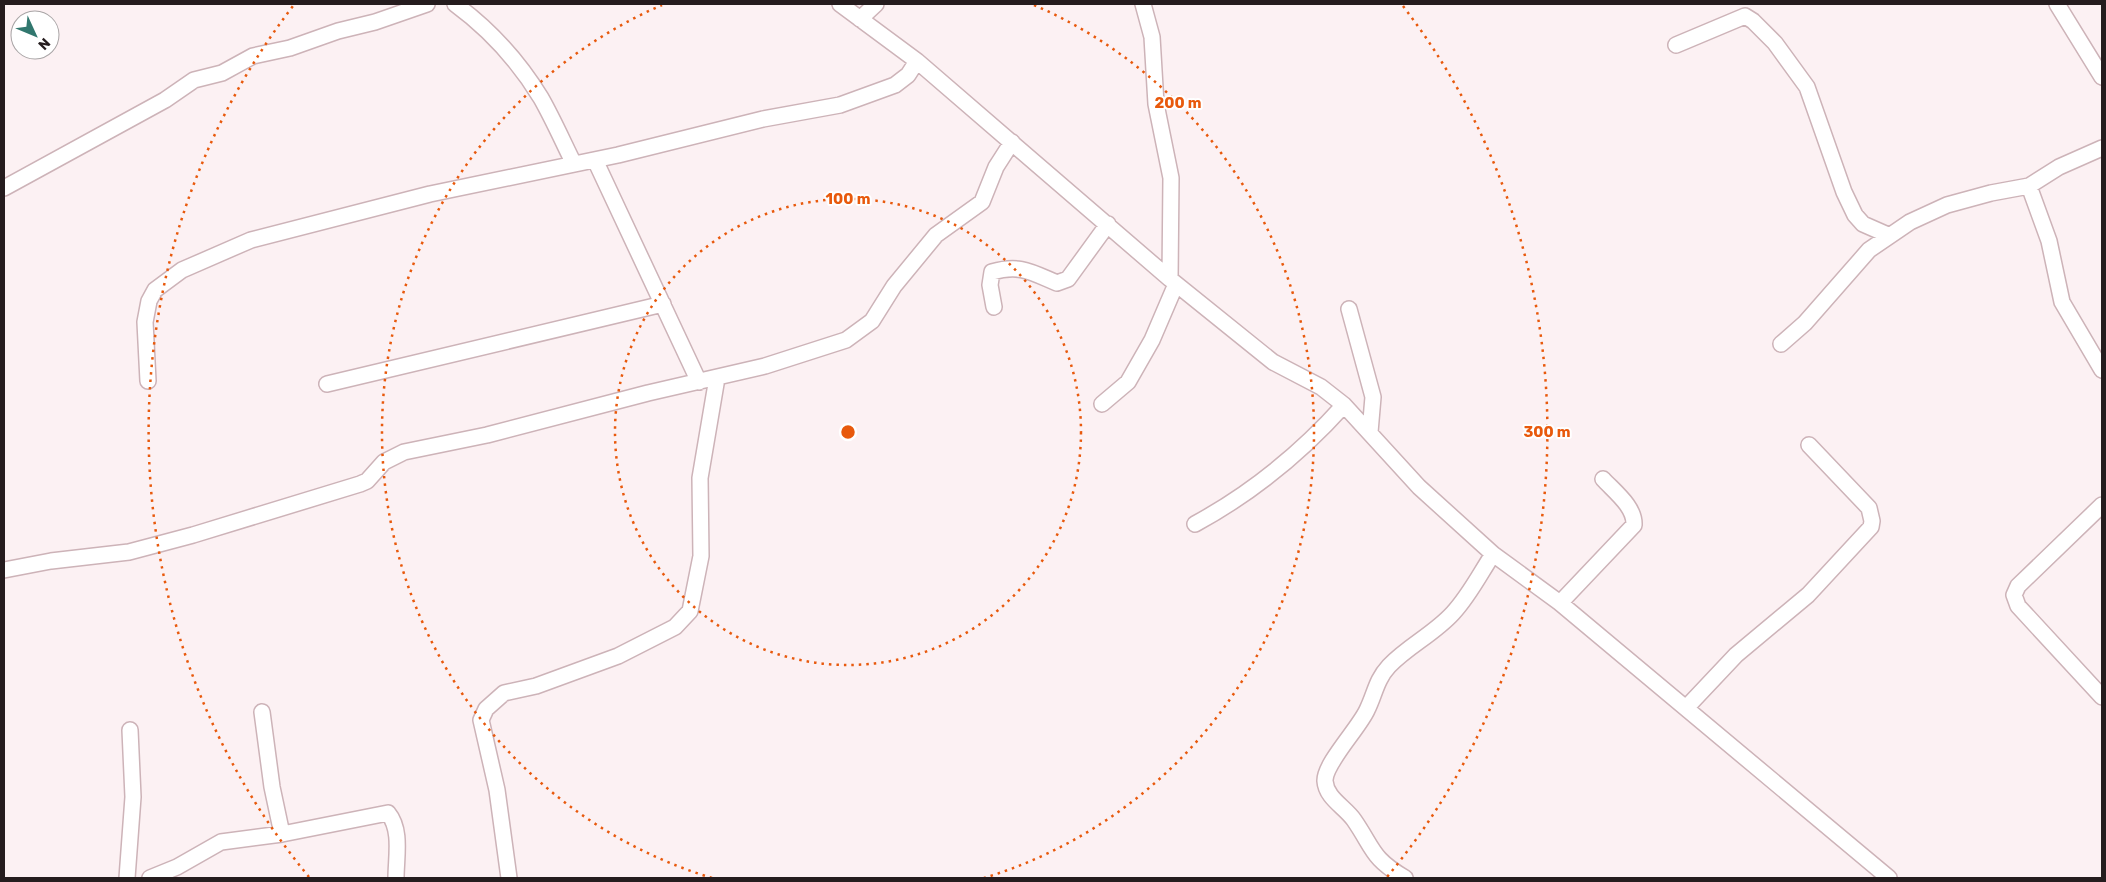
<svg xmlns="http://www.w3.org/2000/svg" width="2106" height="882" viewBox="0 0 2106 882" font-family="Rubik,sans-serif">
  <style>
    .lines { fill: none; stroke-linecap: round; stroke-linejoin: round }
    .minor-casing { stroke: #cdb3b8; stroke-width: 18 }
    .minor { stroke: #fff; stroke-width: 15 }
    .ring { fill: none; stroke: #e8590c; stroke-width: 2.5; stroke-dasharray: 2.5 5 }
    .centre { fill: #e8590c; stroke: #fff; stroke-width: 2.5 }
    .ring-label { font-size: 15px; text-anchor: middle; font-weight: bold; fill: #e8590c; stroke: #fff; stroke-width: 4; stroke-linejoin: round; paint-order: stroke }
  </style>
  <rect width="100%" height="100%" fill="#fcf1f3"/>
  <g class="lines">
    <defs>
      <path id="minor" d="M455 4C489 29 519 62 541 98 553 119 563 142 574 164
        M840 4 917 61 1170 279 1273 362 1321 387 1344 405 1419 487 1493 554 1560 603 1889 878
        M1143 4 1152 37 1156 104 1171 178 1170 279
        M2057 4 2102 77
        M860 19 876 4
        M1676 45 1745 16 1753 21 1775 43 1807 87 1844 192 1855 215 1863 224 1888 235
        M595 160 699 382
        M2029 186 2049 241 2062 302 2102 370
        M4 188 165 100 194 80 222 73 253 56 290 48 338 31 375 22 427 4
        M994 307 990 285 992 272C1020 264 1031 272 1057 283L1068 279 1108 224
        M1349 309 1373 397 1370 432
        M1781 344 1805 323 1869 250 1910 222 1947 205 1991 193 2029 186 2059 167 2102 148
        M148 381 145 322 149 301 155 290 182 270 251 240 430 194 618 155 763 119 840 105 895 85 908 75 917 61
        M327 384 663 304
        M1102 404 1128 382 1152 340 1176 284
        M2102 505 2018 586 2014 595 2018 606 2102 697
        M1195 524C1252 493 1301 453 1344 405
        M4 570 51 561 129 552 193 535 360 484 367 481 384 462 404 452 487 435 648 393 765 366 846 340 872 321 894 286 936 235 982 202 996 167 1012 142
        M1560 603 1634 525C1635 507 1615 492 1603 479
        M1686 708 1736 655 1808 595 1871 527 1872 521 1869 508 1809 445
        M262 712 272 787 282 834
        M127 878 133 797 130 730
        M150 878 177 867 221 842 282 834 388 813C402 830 396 857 396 878
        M509 878 497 790 481 720 486 709 504 693 536 686 618 656 675 627 690 611 701 556 700 478 717 378
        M1405 878C1371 858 1374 849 1354 820 1345 807 1326 798 1325 781 1324 764 1359 728 1367 710 1375 694 1376 680 1389 666 1408 646 1434 634 1453 613 1469 596 1480 574 1493 554"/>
    </defs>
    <!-- minor casing -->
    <use href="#minor" class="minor-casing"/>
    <!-- minor -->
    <use href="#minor" class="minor"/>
  </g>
  <!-- distance rings -->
  <g class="ring">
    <circle cx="848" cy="432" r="233"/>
    <path d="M712 878A466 466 0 0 1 662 5M1034 5A466 466 0 0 1 984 878"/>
    <path d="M309 877A699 699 0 0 1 293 6M1403 6A699 699 0 0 1 1387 877"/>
  </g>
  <circle cx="848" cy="432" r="8" class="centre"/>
  <g class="ring-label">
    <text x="1178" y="108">200 m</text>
    <text x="848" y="204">100 m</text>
    <text x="1547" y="437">300 m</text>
  </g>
  <!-- border -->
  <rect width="2106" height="882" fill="none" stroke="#251c1e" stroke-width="10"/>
  <!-- north arrow -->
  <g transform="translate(35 35) rotate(134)"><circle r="24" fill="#ffffff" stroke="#a8a4a5"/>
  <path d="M0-4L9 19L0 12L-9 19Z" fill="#31776e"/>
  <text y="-8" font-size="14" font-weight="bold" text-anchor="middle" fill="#251c1e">N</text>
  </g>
</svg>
